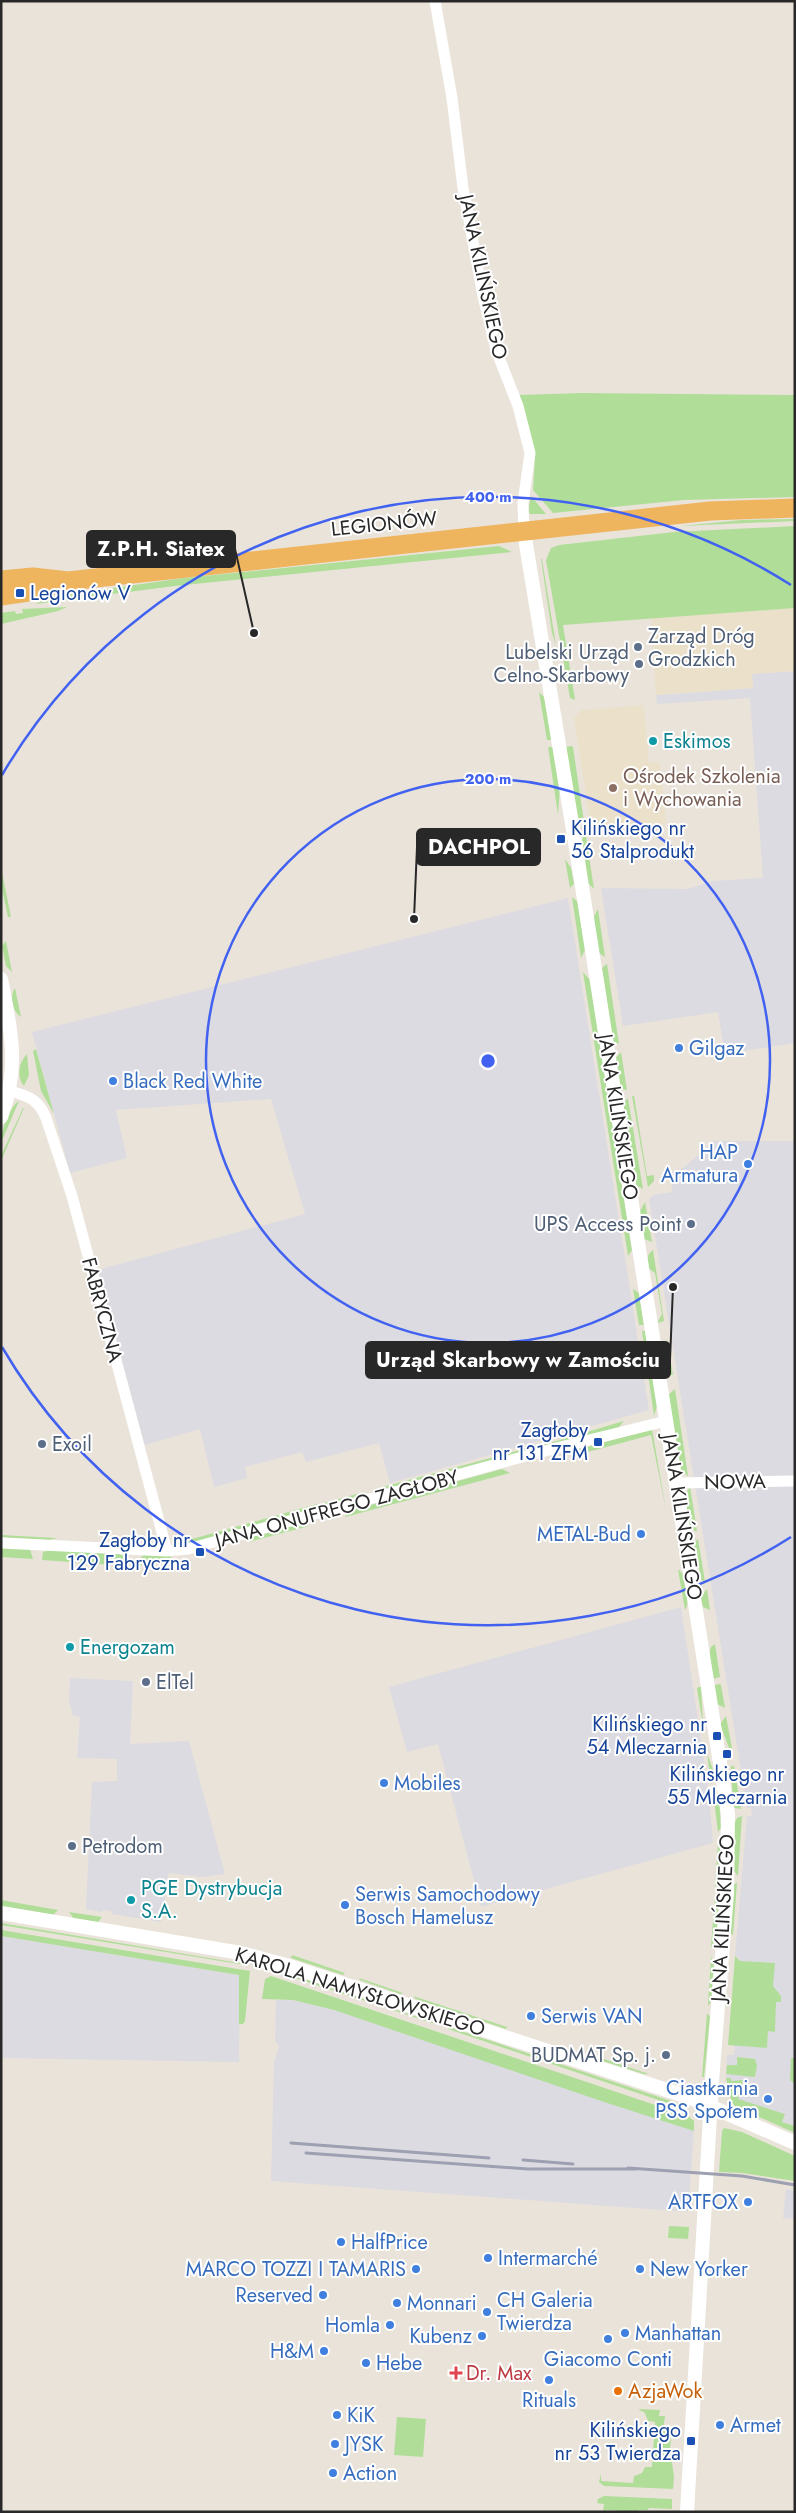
<svg xmlns="http://www.w3.org/2000/svg" width="796" height="2513" viewBox="0 0 796 2513" font-family="Jost,sans-serif">
  <style>
    .industrial { fill: #dddbe2 }
    .education { fill: #ebe0ca }
    .green { fill: #b0de99 }
    .lines { fill: none; stroke-linecap: round; stroke-linejoin: round }
    .minor { stroke: #fff; stroke-width: 11 }
    .tertiary { stroke: #fff; stroke-width: 14 }
    .trunk { stroke: #eeb45e; stroke-width: 19 }
    .rail { stroke: #9da0b1; stroke-width: 3 }
    .ring { fill: none; stroke: #4161f0; stroke-width: 2.5 }
    .transit-dot { fill: #1a4fb4; stroke: #fff; stroke-width: 2 }
    .service-dot { fill: #5c6f8a; stroke: #fff; stroke-width: 2 }
    .culture-dot { fill: #0f9aa8; stroke: #fff; stroke-width: 2 }
    .education-dot { fill: #8d6e63; stroke: #fff; stroke-width: 2 }
    .shop-dot { fill: #3f7fe0; stroke: #fff; stroke-width: 2 }
    .health-dot { fill: #e0444e; stroke: #fff; stroke-width: 2 }
    .food-dot { fill: #e8710a; stroke: #fff; stroke-width: 2 }
    .labels { text-anchor: middle; dominant-baseline: central; stroke-width: 4; stroke-linejoin: round; paint-order: stroke }
    .street-label { font-size: 20px; fill: #282828; stroke: #fff }
    .transit-label { font-size: 20px; fill: #164399; stroke: #fff; text-anchor: end }
    .service-label { font-size: 20px; fill: #4e5e75; stroke: #fff; text-anchor: start }
    .culture-label { font-size: 20px; fill: #0d838f; stroke: #fff; text-anchor: start }
    .education-label { font-size: 20px; fill: #785e54; stroke: #fff; text-anchor: start }
    .shop-label { font-size: 20px; fill: #366cbe; stroke: #fff; text-anchor: start }
    .health-label { font-size: 20px; fill: #be3a42; stroke: #fff; text-anchor: start }
    .food-label { font-size: 20px; fill: #c56008; stroke: #fff; text-anchor: start }
    .centre { fill: #4161f0; stroke: #fff; stroke-width: 2.5 }
    .ring-label { font-size: 15px; text-anchor: middle; font-weight: bold; fill: #4161f0; stroke: #fff; stroke-width: 4; stroke-linejoin: round; paint-order: stroke }
    .leader { fill: none; stroke: #282828; stroke-width: 2 }
    .callout-dot { fill: #282828; stroke: #fff; stroke-width: 2 }
    .callout { fill: #282828; stroke: #282828; stroke-width: 2 }
    .callout-label { font-size: 21px; text-anchor: middle; font-weight: bold; fill: #fff }
  </style>
  <rect width="100%" height="100%" fill="#eae3da"/>
  <!-- industrial -->
  <path class="industrial" d="M795 671V1043L725 1054 718 1012 623 1026 601 888 688 889 713 881 763 878 750 698 657 704 656 695 753 688 752 674Z
    M568 898 649 1410 390 1483 379 1443 306 1462 302 1452 245 1467 247 1478 214 1487 200 1429 145 1445 97 1270 305 1214 271 1099 116 1110 127 1158 70 1173 32 1032Z
    M714 1141H795V2126L745 2110 729 2089 726 2078 727 2055H734L740 1961 735 1955 747 1816H752L751 1808H747L649 1199 654 1195 672 1192 671 1172 683 1168Z
    M681 1607 709 1793 713 1843 481 1907 438 1744 407 1752 389 1687Z
    M70 1678 133 1681 130 1744 189 1741 225 1874 201 1877 169 1873 161 1922 112 1914 111 1911 104 1910 101 1912 86 1909 92 1782 117 1781V1759L77 1758 80 1717 73 1716 69 1701Z
    M1 1936 240 1975 239 2062 1 2058Z
    M276 2000H293L334 2010 694 2131 688 2212 271 2181 274 2062 279 2046 275 2041Z
    M786 2189 795 2191V2219L783 2218Z"/>
  <!-- education -->
  <path class="education" d="M795 608V671L752 674 753 688 656 695 651 618Z
    M644 705 649 763 660 762 666 823 592 836 574 718 581 710Z"/>
  <!-- green -->
  <path class="green" d="M582 393 795 395V497L684 500 553 513 533 490 535 457 519 395Z
    M531 496 546 514H530L528 511Z
    M795 519V521L681 526 742 520Z
    M795 526V608L563 625 575 700 570 698 546 560 551 548 559 545 674 532Z
    M499 546 512 552 175 586 35 604 50 597 184 578Z
    M541 559H542L556 645 552 633Z
    M67 607 58 611 1 624V613L15 611 16 614 23 613 22 609Z
    M539 692 545 698 552 740H547Z
    M571 746 573 747 584 822 578 820 566 747Z
    M548 747H553L560 786 558 815Z
    M586 836 594 889 588 883 581 843 583 837Z
    M565 859 571 868 574 884 570 888Z
    M1 867 11 917H8L1 884Z
    M572 897 578 902 585 950 581 958Z
    M598 909 605 957 599 953 593 918Z
    M6 941 12 972 6 966 2 946Z
    M607 964 619 1044 613 1041 602 968Z
    M583 972 590 980 632 1250 628 1256Z
    M15 988 21 1017C12 1011 9 997 15 988Z
    M36 1049 54 1114 41 1091 33 1051Z
    M621 1052 627 1090 623 1089 619 1085 615 1059Z
    M27 1054 29 1075 24 1086C16 1077 19 1062 27 1054Z
    M632 1096H634L647 1176 654 1175V1181L648 1187Z
    M628 1098 643 1189 635 1185 623 1103Z
    M19 1101 1 1143C1 1131 9 1107 19 1101Z
    M23 1108H24L1 1161V1156Z
    M645 1202 652 1242 644 1239 640 1211Z
    M653 1250 664 1321 657 1323 662 1314 655 1273 648 1268C647 1261 646 1255 653 1250Z
    M633 1289 639 1293 644 1325H639Z
    M642 1331H645L657 1406 654 1416Z
    M667 1340 673 1375H668L664 1370 661 1345Z
    M675 1389 688 1476 681 1471 668 1395Z
    M624 1421 618 1428 536 1447Z
    M652 1429 666 1510 651 1435 573 1456 572 1451Z
    M528 1448 525 1452 382 1491 375 1489Z
    M502 1469 510 1473 345 1517 348 1511Z
    M690 1487 697 1531H695L689 1526 684 1496Z
    M364 1492 362 1496 328 1505 324 1503Z
    M317 1504V1508L193 1543 185 1541Z
    M301 1524 309 1526 248 1542 251 1537Z
    M1 1535 57 1538 49 1540 1 1537Z
    M698 1539 705 1582 697 1577 700 1574 696 1549 692 1545Z
    M1 1547 30 1549 33 1559 1 1557Z
    M49 1550 120 1554 126 1558 127 1566 42 1560 43 1552Z
    M144 1555 170 1556 173 1559 172 1562 136 1566 137 1561Z
    M678 1569C687 1575 691 1602 685 1610Z
    M707 1589 710 1610 703 1607 700 1598Z
    M715 1644 720 1677 713 1679 709 1654 711 1647Z
    M720 1684 721 1685 725 1708 717 1704 714 1685Z
    M698 1687H701L703 1725 697 1689Z
    M726 1716 732 1748H729L720 1724Z
    M707 1753 716 1778 711 1784Z
    M731 1766H734L741 1809 735 1808 733 1804Z
    M713 1792 719 1798 721 1828 718 1832Z
    M742 1816 738 1876 734 1871V1824L737 1818Z
    M718 1842C725 1850 724 1881 715 1887Z
    M737 1883 733 1935 730 1933 733 1885Z
    M715 1894C721 1901 718 1941 711 1947Z
    M1 1900 58 1910 53 1915 1 1906Z
    M69 1912 102 1917 98 1922 74 1919Z
    M1 1923 239 1963 245 1965 1 1925Z
    M1 1930 250 1971 245 2021 243 2024H239V1975L1 1936Z
    M292 1955 345 1973 343 1975 291 1958Z
    M735 1956 740 1961 775 1963 773 1986 781 1996V2002H776L775 2032 768 2031 767 2048 728 2045Z
    M711 1957 714 1963 711 2002 708 2006Z
    M287 1973 435 2023V2024L286 1975Z
    M271 1976 688 2116 694 2121V2131L604 2102 334 2010 293 2000 262 1999 265 1979Z
    M359 1978 403 1993 400 1994 360 1980Z
    M413 1996 507 2027 506 2029 416 1999Z
    M707 2013 710 2017 704 2077H702Z
    M449 2027 683 2105 682 2108 448 2029Z
    M592 2055 649 2074H644L593 2058Z
    M737 2057 755 2059 757 2066 755 2077 726 2074 727 2065H737Z
    M791 2058H795V2084L790 2080Z
    M726 2078H731V2081L743 2080 738 2099 785 2114 782 2122 795 2126V2133L732 2105Z
    M724 2128 742 2132 795 2156V2181L742 2173 719 2172 722 2131Z
    M669 2226 689 2227 688 2239 668 2238Z
    M638 2409 660 2410 659 2416H665L663 2431 672 2432 670 2448 674 2477 673 2489 604 2486 599 2482 601 2474V2481L633 2483 634 2476 642 2473 645 2467H652L655 2422 648 2421 645 2413Z
    M397 2417 426 2419 423 2457 394 2455Z
    M604 2496 672 2499V2509L649 2508 648 2510H638L637 2512 606 2510 603 2512 604 2504 597 2503 598 2499Z"/>
  <g class="lines">
    <!-- minor -->
    <path class="minor" d="M435 1 452 98 463 188 483 296 496 350 518 406 530 453 523 503 524 532
      M10 1091C29 1096 39 1100 46 1118L72 1196 167 1551
      M676 1483 795 1481
      M1 1543 167 1551 188 1549 533 1454 666 1421"/>
    <!-- tertiary -->
    <path class="tertiary" d="M524 532 575 842 728 1814 727 1893 712 2082 687 2512
      M1 979C11 1029 20 1068 1 1117
      M1 1913 241 1953 286 1965 691 2098 795 2143"/>
    <!-- trunk -->
    <path class="trunk" d="M1 580 33 577 68 581 710 511 795 508
      M1 596 35 591 59 583"/>
    <!-- rail -->
    <path class="rail" d="M291 2143 489 2158
      M306 2153 528 2169H635
      M523 2160 573 2164
      M628 2168 742 2176 795 2185"/>
  </g>
  <!-- distance rings -->
  <g class="ring">
    <circle cx="488" cy="1061" r="282"/>
    <path d="M791 1537A564 564 0 0 1 2 1347M2 775A564 564 0 0 1 791 585"/>
  </g>
  <!-- markers -->
  <g class="transit-dot">
    <rect x="15" y="588" width="10" height="10" rx="2.5"/>
    <rect x="556" y="834" width="10" height="10" rx="2.5"/>
    <rect x="593" y="1437" width="10" height="10" rx="2.5"/>
    <rect x="195" y="1547" width="10" height="10" rx="2.5"/>
    <rect x="712" y="1731" width="10" height="10" rx="2.5"/>
    <rect x="722" y="1749" width="10" height="10" rx="2.5"/>
    <rect x="686" y="2436" width="10" height="10" rx="2.5"/>
  </g>
  <g class="service-dot">
    <circle cx="638" cy="647" r="5"/>
    <circle cx="639" cy="664" r="5"/>
    <circle cx="691" cy="1224" r="5"/>
    <circle cx="42" cy="1444" r="5"/>
    <circle cx="146" cy="1682" r="5"/>
    <circle cx="72" cy="1846" r="5"/>
    <circle cx="666" cy="2055" r="5"/>
  </g>
  <g class="culture-dot">
    <circle cx="653" cy="741" r="5"/>
    <circle cx="70" cy="1647" r="5"/>
    <circle cx="131" cy="1900" r="5"/>
  </g>
  <circle class="education-dot" cx="613" cy="788" r="5"/>
  <g class="shop-dot">
    <circle cx="679" cy="1048" r="5"/>
    <circle cx="113" cy="1081" r="5"/>
    <circle cx="748" cy="1164" r="5"/>
    <circle cx="641" cy="1534" r="5"/>
    <circle cx="384" cy="1783" r="5"/>
    <circle cx="345" cy="1905" r="5"/>
    <circle cx="531" cy="2016" r="5"/>
    <circle cx="768" cy="2099" r="5"/>
    <circle cx="748" cy="2202" r="5"/>
    <circle cx="341" cy="2242" r="5"/>
    <circle cx="488" cy="2258" r="5"/>
    <circle cx="416" cy="2269" r="5"/>
    <circle cx="640" cy="2269" r="5"/>
    <circle cx="323" cy="2295" r="5"/>
    <circle cx="397" cy="2303" r="5"/>
    <circle cx="487" cy="2312" r="5"/>
    <circle cx="390" cy="2325" r="5"/>
    <circle cx="625" cy="2333" r="5"/>
    <circle cx="482" cy="2336" r="5"/>
    <circle cx="608" cy="2339" r="5"/>
    <circle cx="324" cy="2351" r="5"/>
    <circle cx="366" cy="2363" r="5"/>
    <circle cx="549" cy="2380" r="5"/>
    <circle cx="337" cy="2415" r="5"/>
    <circle cx="720" cy="2425" r="5"/>
    <circle cx="335" cy="2444" r="5"/>
    <circle cx="333" cy="2473" r="5"/>
  </g>
  <path class="health-dot" d="M453.5 2365.5h5v5h5v5h-5v5h-5v-5h-5v-5h5z"/>
  <circle class="food-dot" cx="618" cy="2391" r="5"/>
  <g class="labels">
    <!-- street labels -->
    <g class="street-label">
      <text transform="translate(483 277) rotate(78)">JANA KILIŃSKIEGO</text>
      <text transform="translate(384 524) rotate(-6)">LEGIONÓW</text>
      <text transform="translate(618 1117) rotate(81)">JANA KILIŃSKIEGO</text>
      <text transform="translate(102 1310) rotate(75)">FABRYCZNA</text>
      <text transform="translate(735 1482) rotate(-1)">NOWA</text>
      <text transform="translate(337 1509) rotate(-15)">JANA ONUFREGO ZAGŁOBY</text>
      <text transform="translate(682 1517) rotate(81)">JANA KILIŃSKIEGO</text>
      <text transform="translate(723 1918) rotate(-87)">JANA KILIŃSKIEGO</text>
      <text transform="translate(360 1992) rotate(17)">KAROLA NAMYSŁOWSKIEGO</text>
    </g>
    <!-- transit labels -->
    <g class="transit-label">
      <text x="30" y="593" text-anchor="start">Legionów V</text>
      <text x="571" y="828" text-anchor="start">Kilińskiego nr<tspan x="571" dy="23">56 Stalprodukt</tspan></text>
      <text x="588" y="1430">Zagłoby<tspan x="588" dy="23">nr 131 ZFM</tspan></text>
      <text x="190" y="1540">Zagłoby nr<tspan x="190" dy="23">129 Fabryczna</tspan></text>
      <text x="707" y="1724">Kilińskiego nr<tspan x="707" dy="23">54 Mleczarnia</tspan></text>
      <text x="727" y="1774" text-anchor="middle">Kilińskiego nr<tspan x="727" dy="23">55 Mleczarnia</tspan></text>
      <text x="681" y="2430">Kilińskiego<tspan x="681" dy="23">nr 53 Twierdza</tspan></text>
    </g>
    <!-- service labels -->
    <g class="service-label">
      <text x="648" y="636">Zarząd Dróg<tspan x="648" dy="23">Grodzkich</tspan></text>
      <text x="629" y="652" text-anchor="end">Lubelski Urząd<tspan x="629" dy="23">Celno-Skarbowy</tspan></text>
      <text x="681" y="1224" text-anchor="end">UPS Access Point</text>
      <text x="52" y="1444">Exoil</text>
      <text x="156" y="1682">ElTel</text>
      <text x="82" y="1846">Petrodom</text>
      <text x="656" y="2055" text-anchor="end">BUDMAT Sp. j.</text>
    </g>
    <!-- culture labels -->
    <g class="culture-label">
      <text x="663" y="741">Eskimos</text>
      <text x="80" y="1647">Energozam</text>
      <text x="141" y="1888">PGE Dystrybucja<tspan x="141" dy="23">S.A.</tspan></text>
    </g>
    <!-- education labels -->
    <g class="education-label">
      <text x="623" y="776">Ośrodek Szkolenia<tspan x="623" dy="23">i Wychowania</tspan></text>
    </g>
    <!-- shop labels -->
    <g class="shop-label">
      <text x="689" y="1048">Gilgaz</text>
      <text x="123" y="1081">Black Red White</text>
      <text x="738" y="1152" text-anchor="end">HAP<tspan x="738" dy="23">Armatura</tspan></text>
      <text x="631" y="1534" text-anchor="end">METAL-Bud</text>
      <text x="394" y="1783">Mobiles</text>
      <text x="355" y="1894">Serwis Samochodowy<tspan x="355" dy="23">Bosch Hamelusz</tspan></text>
      <text x="541" y="2016">Serwis VAN</text>
      <text x="758" y="2088" text-anchor="end">Ciastkarnia<tspan x="758" dy="23">PSS Społem</tspan></text>
      <text x="738" y="2202" text-anchor="end">ARTFOX</text>
      <text x="351" y="2242">HalfPrice</text>
      <text x="498" y="2258">Intermarché</text>
      <text x="406" y="2269" text-anchor="end">MARCO TOZZI I TAMARIS</text>
      <text x="650" y="2269">New Yorker</text>
      <text x="313" y="2295" text-anchor="end">Reserved</text>
      <text x="497" y="2300">CH Galeria<tspan x="497" dy="23">Twierdza</tspan></text>
      <text x="407" y="2303">Monnari</text>
      <text x="380" y="2325" text-anchor="end">Homla</text>
      <text x="635" y="2333">Manhattan</text>
      <text x="472" y="2336" text-anchor="end">Kubenz</text>
      <text x="314" y="2351" text-anchor="end">H&amp;M</text>
      <text x="608" y="2359" text-anchor="middle">Giacomo Conti</text>
      <text x="376" y="2363">Hebe</text>
      <text x="549" y="2400" text-anchor="middle">Rituals</text>
      <text x="347" y="2415">KiK</text>
      <text x="730" y="2425">Armet</text>
      <text x="345" y="2444">JYSK</text>
      <text x="343" y="2473">Action</text>
    </g>
    <!-- health labels -->
    <g class="health-label">
      <text x="466" y="2373">Dr. Max</text>
    </g>
    <!-- food labels -->
    <g class="food-label">
      <text x="628" y="2391">AzjaWok</text>
    </g>
  </g>
  <circle cx="488" cy="1061" r="8" class="centre"/>
  <g class="ring-label">
    <text x="488" y="502">400 m</text>
    <text x="488" y="784">200 m</text>
  </g>
  <!-- callouts -->
  <path class="leader" d="M254 633L235 549M414 919L417 847M673 1287L670 1360"/>
  <g class="callout-dot">
    <circle cx="254" cy="633" r="5"/>
    <circle cx="414" cy="919" r="5"/>
    <circle cx="673" cy="1287" r="5"/>
  </g>
  <g class="callout">
    <rect x="87" y="531" width="148" height="36" rx="5"/>
    <rect x="417" y="829" width="123" height="36" rx="5"/>
    <rect x="366" y="1342" width="304" height="36" rx="5"/>
  </g>
  <g class="callout-label">
    <text x="161" y="556">Z.P.H. Siatex</text>
    <text x="479" y="854">DACHPOL</text>
    <text x="518" y="1367">Urząd Skarbowy w Zamościu</text>
  </g>
  <!-- border -->
  <rect width="796" height="2513" fill="none" stroke="#282828" stroke-width="5"/>
</svg>
